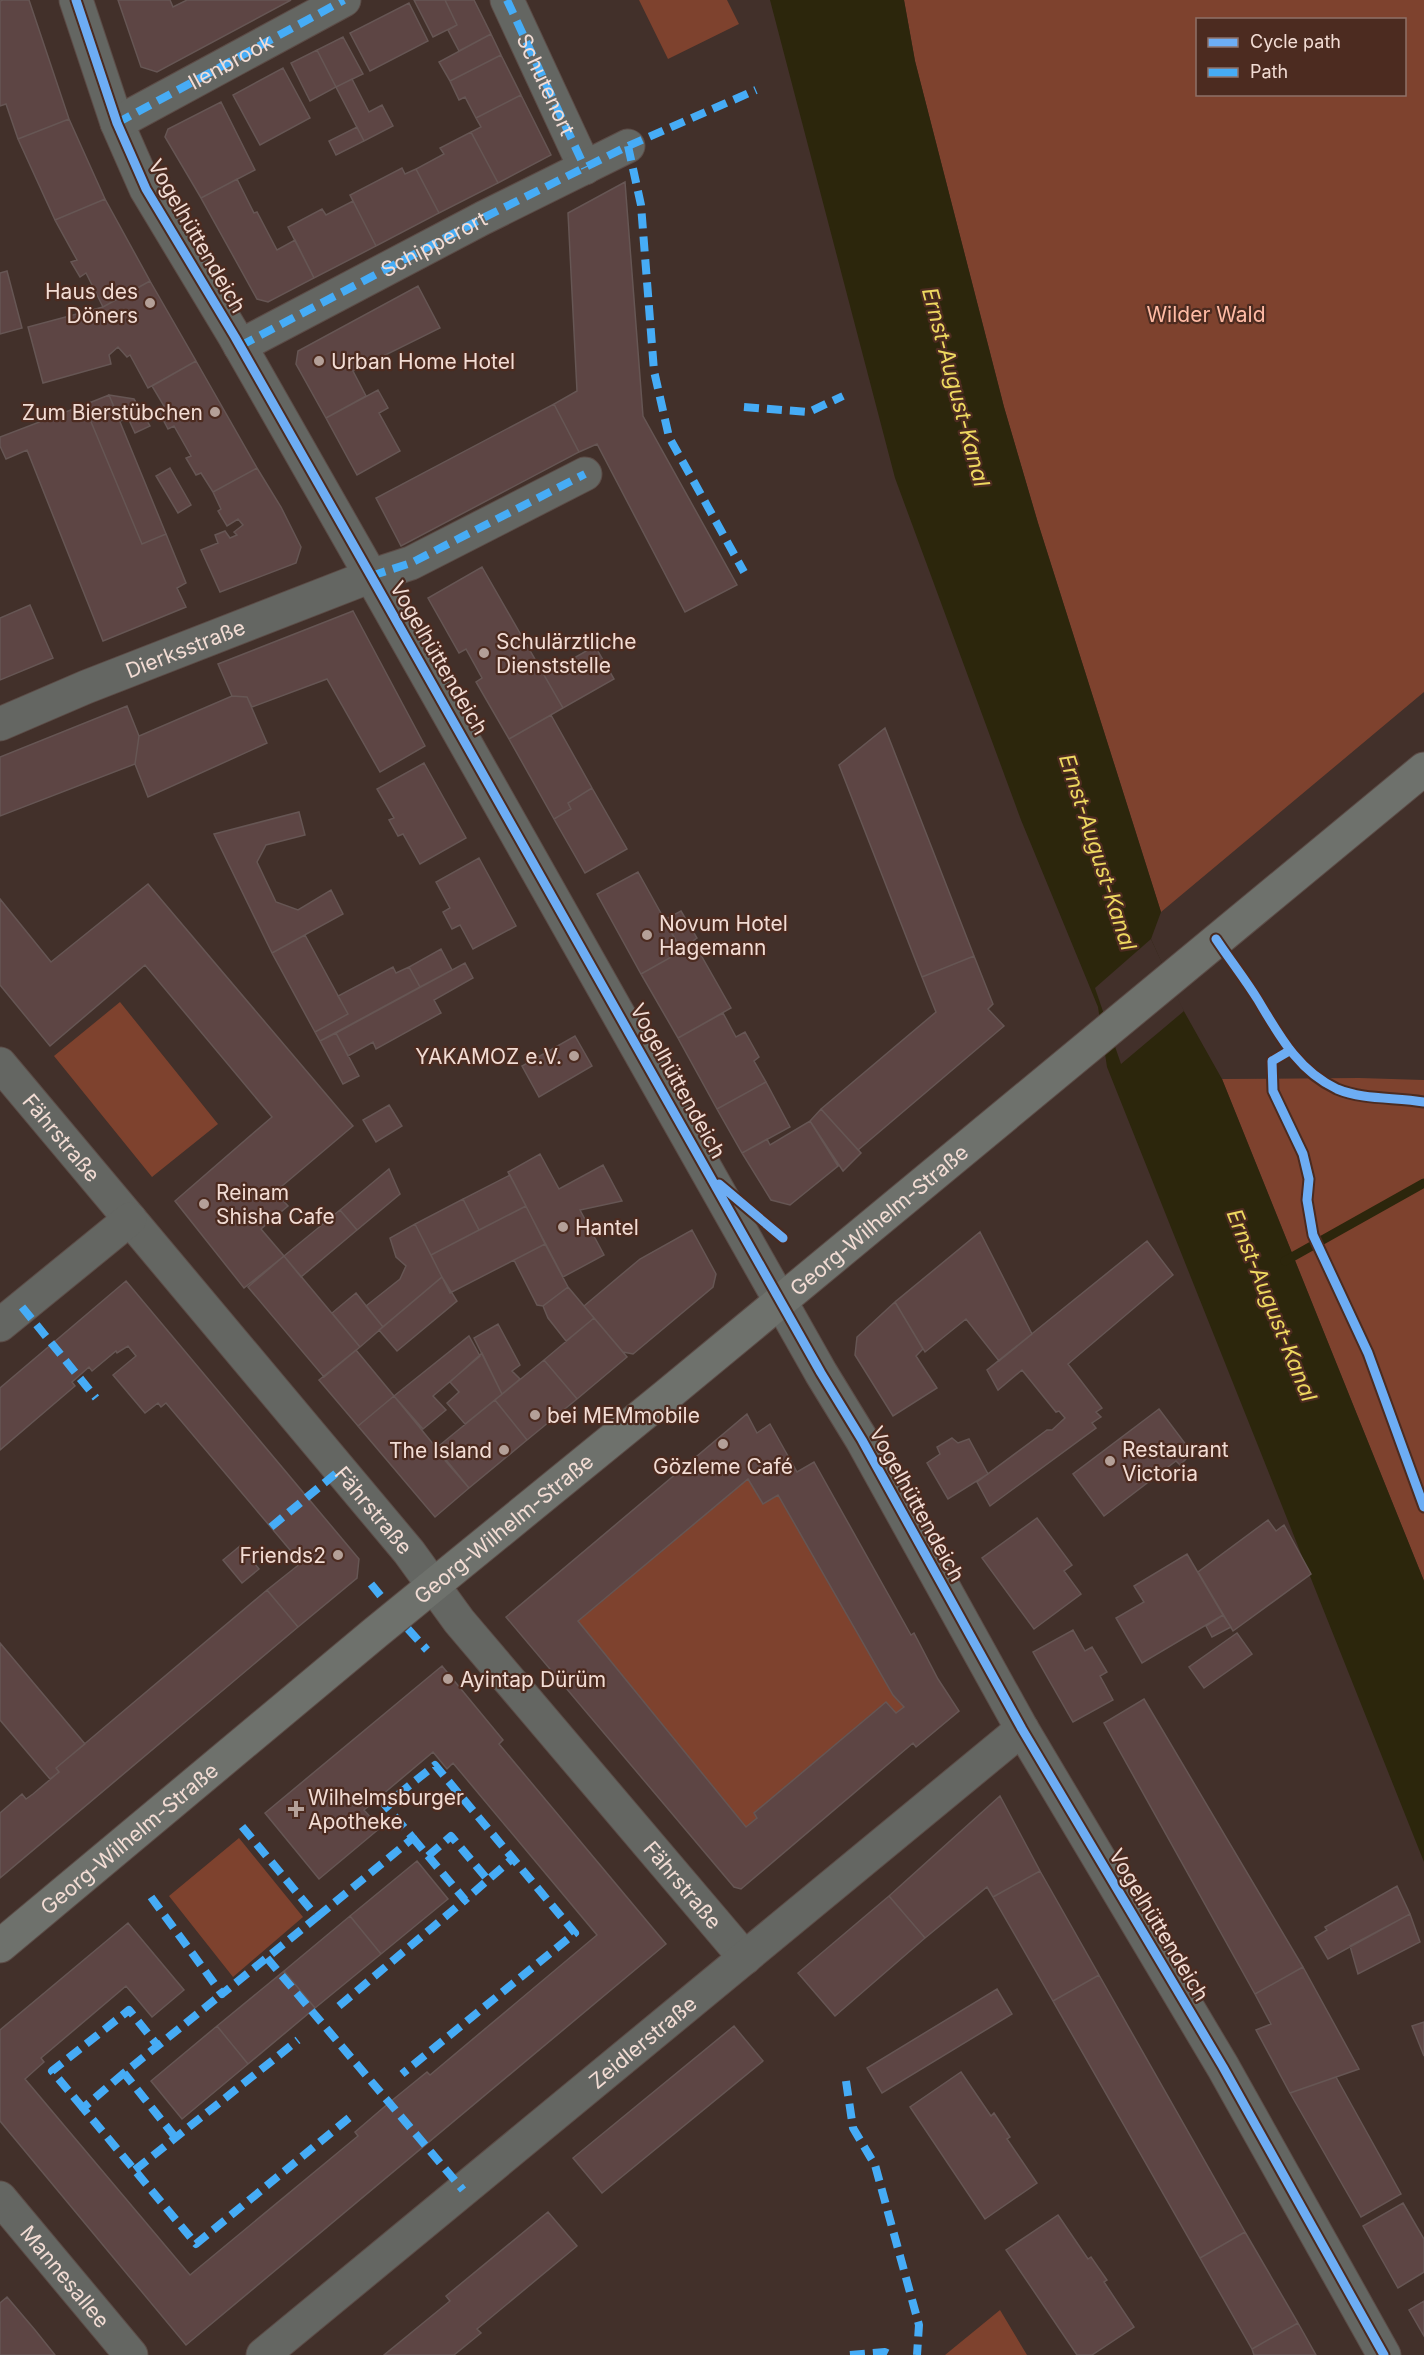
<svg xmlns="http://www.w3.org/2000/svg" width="1424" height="2355" viewBox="0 0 1424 2355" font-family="Inter,sans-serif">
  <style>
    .green { fill: #7e422e; fill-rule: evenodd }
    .water { fill: #2c260c }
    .pier { fill: #42302a }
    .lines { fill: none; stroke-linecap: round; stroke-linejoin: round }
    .stream { stroke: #2c260c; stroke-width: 9 }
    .building { fill: #5d4544; stroke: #665654; stroke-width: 1.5; fill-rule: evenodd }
    .street-casing { stroke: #5c4c47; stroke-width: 35 }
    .secondary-casing { stroke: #5c4c47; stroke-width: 35 }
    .street { stroke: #646662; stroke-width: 33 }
    .secondary { stroke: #6e716c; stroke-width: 33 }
    .quiet { stroke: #46acf6; stroke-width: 8; stroke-dasharray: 15 8; stroke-linecap: butt }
    .cycleway-casing { stroke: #4c2b20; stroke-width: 13 }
    .cycleway { stroke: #6dadf4; stroke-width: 9 }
    .poi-dot { fill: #b4a098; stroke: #4c2b20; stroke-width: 2 }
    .labels { text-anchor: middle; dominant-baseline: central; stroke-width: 4.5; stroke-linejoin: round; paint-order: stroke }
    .street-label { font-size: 21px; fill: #f2dcd4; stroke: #4c2b20 }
    .poi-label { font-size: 21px; fill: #f2dcd4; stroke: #4c2b20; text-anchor: start }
    .park-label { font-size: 21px; fill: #ffbba5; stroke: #4c2b20 }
    .water-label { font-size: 22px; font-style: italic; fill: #eed860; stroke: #4c2b20 }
  </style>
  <rect width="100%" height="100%" fill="#42302a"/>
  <!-- green -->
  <path class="green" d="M639 0H727L739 24 668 59Z
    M904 0H1424V692L1161 912 1038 523 1004 407 915 61ZM1198 20H1404V94H1198Z
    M120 1002 218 1124 152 1177 54 1056Z
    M1359 1078 1424 1080V1581L1222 1079Z
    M748 1479 763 1504 778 1495 893 1694 904 1707 896 1713 886 1702 754 1813 757 1818 746 1827 578 1621Z
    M239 1838 303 1917 233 1977 169 1896Z
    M1000 2310 1027 2355H945Z"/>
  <!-- water -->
  <path class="water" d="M770 0H904L915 61 1004 407 1038 523 1161 912 1151 939 1181 1006 1222 1079 1424 1581V1862L1107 1067 1098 1007 1021 820 895 478Z"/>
  <!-- pier -->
  <path class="pier" d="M1151 939 1184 1011 1121 1064 1095 988Z"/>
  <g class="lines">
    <!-- stream -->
    <path class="stream" d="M1285 1261 1424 1183"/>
  </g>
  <!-- building -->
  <path class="building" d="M3 0H29L69 119 18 139 6 104 0 106V1Z
    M118 0H170L173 7 187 0H291L157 72 141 67Z
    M414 0H445L457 25 433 37Z
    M445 0H474L491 34 459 51 448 30 457 25Z
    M409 3 428 41 370 71 350 33Z
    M491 34 501 55 450 81 439 62Z
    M343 37 363 74 336 87 317 50Z
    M317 50 336 87 310 101 291 63Z
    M501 55 521 95 476 118 465 97 459 100 450 81Z
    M283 68 310 118 260 145 233 95Z
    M352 79 369 112 382 105 393 126 364 141 336 87Z
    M521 95 551 155 498 183 471 132 481 127 476 118Z
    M221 102 255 170 201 198 165 137 168 129Z
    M69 119 105 199 55 220 18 139Z
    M357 127 364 141 336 155 329 141Z
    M471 132 498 183 439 213 416 169 444 154 440 148Z
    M402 168 405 174 416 169 439 213 376 246 350 195Z
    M237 179 254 213 257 212 277 250 295 240 314 278 268 302 257 299 201 198Z
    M625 182 643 416 737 585 685 612 597 444 579 452 554 404 577 391 568 213Z
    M105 199 150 281 103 307 86 273 80 277 71 262 77 260 55 220Z
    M353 201 376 246 314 278 288 227 322 209 326 215Z
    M7 271 22 328 0 334V273Z
    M150 281 196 361 148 388 130 355 127 357 118 347 109 355 111 364 43 383 28 327 103 307Z
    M418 286 440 328 353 371 366 396 326 418 296 364 298 351Z
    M196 361 257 468 213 492 201 473 196 475 186 458 191 456 174 426 168 429 158 410 164 406 152 386Z
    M378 390 388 408 379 413 400 451 357 475 326 418Z
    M109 395 166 534 142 544 84 405Z
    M109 395 134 399 150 426 135 433 128 418 120 421Z
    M554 404 579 452 401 546 376 498Z
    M84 405 142 544 166 534 186 583 177 588 186 607 103 641 27 450 6 459 0 446V437Z
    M170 468 191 505 178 513 156 476Z
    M257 468 281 507 301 547 296 563 220 592 201 550 218 543 215 535 225 531 230 538 237 535 234 532 243 525 238 519 227 526 218 511 221 509 213 492Z
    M482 567 563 708 509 739 476 682 482 678 466 649 459 653 428 598Z
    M30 605 53 658 0 680V618Z
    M353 611 425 746 380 772 327 679 252 707 247 697 232 696 218 664Z
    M595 646 614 679 563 708 544 675Z
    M232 696 247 697 267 743 148 797 135 764 139 736Z
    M127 706 139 736 135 764 0 816V757Z
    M551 715 592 788 568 803 571 809 554 819 509 739Z
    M885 728 974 956 922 977 839 765Z
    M424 763 466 838 420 864 403 834 398 836 389 820 394 818 377 789Z
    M592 788 627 849 585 873 554 819 571 809 568 803Z
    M299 812 305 835 266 845 257 862 276 902 298 910 331 890 343 914 272 953 214 834Z
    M479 858 516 926 473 949 460 925 452 929 443 912 450 908 436 882Z
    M638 872 682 951 641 974 597 894Z
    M148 884 353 1126 275 1192 288 1206 261 1229 284 1256 244 1288 175 1201 272 1117 145 965 50 1046 0 985V899L51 962Z
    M681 911 697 938 693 941 731 1008 678 1038 641 974 682 951 664 920Z
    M305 935 348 1014 315 1032 272 953Z
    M441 949 452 970 420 987 409 967Z
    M974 956 993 1004 988 1009 1004 1026 858 1150 821 1109 936 1012 922 977Z
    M465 963 473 978 434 1000 441 1013 376 1049 373 1042 348 1056 336 1033Z
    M393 967 396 973 409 967 420 987 320 1041 315 1032 348 1014 338 996Z
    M723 1013 736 1037 745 1032 759 1057 754 1061 766 1082 717 1109 678 1038Z
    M336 1033 359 1076 343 1084 320 1041Z
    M575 1036 592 1066 539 1097 522 1066Z
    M766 1082 790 1127 742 1153 717 1109Z
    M389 1105 402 1126 376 1142 363 1120Z
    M821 1109 861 1153 843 1171 810 1121Z
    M810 1121 838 1166 790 1205 771 1200 742 1153 767 1139 770 1145Z
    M540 1154 559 1189 603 1165 622 1201 580 1210 604 1255 563 1277 508 1172Z
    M389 1169 400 1194 357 1230 340 1210Z
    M510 1175 526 1206 479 1230 463 1199Z
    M463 1199 479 1230 431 1255 415 1224Z
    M526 1206 545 1244 450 1293 431 1255Z
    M340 1210 357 1230 301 1277 284 1256Z
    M415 1224 442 1277 383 1327 366 1306 400 1279 406 1266 396 1257 390 1238Z
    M692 1230 716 1274 713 1287 633 1354 623 1352 584 1306 640 1259Z
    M980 1232 1032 1334 999 1361 966 1319 925 1352 895 1302Z
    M1147 1241 1173 1275 1068 1364 1102 1408 1096 1412 1101 1417 1092 1423 1096 1428 990 1506 977 1482 1047 1430H1052L1065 1418 1059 1411 1056 1412 1022 1370 998 1390 987 1370Z
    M545 1244 568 1287 543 1306 537 1305 514 1260Z
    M284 1256 360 1347 324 1377 248 1287Z
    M442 1277 457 1301 397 1351 379 1330Z
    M126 1281 359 1559 357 1578 298 1627 267 1590 301 1563 166 1403 161 1407 158 1403 145 1413 113 1375 136 1356 128 1346 117 1353 116 1351 92 1371 89 1367 72 1382 75 1386 0 1450V1388Z
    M568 1287 594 1318 566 1341 548 1318 543 1306Z
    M356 1293 383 1327 360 1347 332 1313Z
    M895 1302 923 1349 916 1356 937 1388 893 1416 855 1355 857 1337Z
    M594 1318 627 1357 577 1399 544 1360Z
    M498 1324 520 1365 512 1371 520 1379 502 1394 474 1338Z
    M469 1336 480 1356 433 1396 446 1410 423 1429 394 1396Z
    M356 1350 394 1396 358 1426 319 1380Z
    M482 1353 502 1394 465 1424 447 1403 459 1392 450 1382Z
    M544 1360 577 1399 527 1440 495 1400Z
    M394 1396 469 1488 435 1517 358 1426Z
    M495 1400 527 1440 469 1488 435 1449Z
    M1159 1409 1190 1450 1187 1458 1180 1465 1176 1461 1104 1516 1073 1474Z
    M747 1414 757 1433 770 1424 797 1472 814 1462 911 1635 914 1633 938 1679 959 1711 916 1747 913 1743 741 1889 734 1887 506 1617ZM748 1479 763 1504 778 1495 893 1695 904 1707 896 1713 886 1702 754 1813 757 1818 746 1827 578 1621Z
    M952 1438 958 1443 969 1439 988 1474 948 1499 927 1463 940 1454 937 1447Z
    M1037 1518 1072 1565 1064 1571 1081 1594 1034 1629 982 1558Z
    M1268 1520 1276 1531 1284 1525 1311 1574 1233 1631 1198 1572Z
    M240 1546 259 1569 242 1583 223 1560Z
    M1187 1554 1223 1615 1142 1663 1116 1618 1144 1602 1134 1586Z
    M267 1590 298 1627 0 1878V1813L22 1794 26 1799 33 1794 59 1772 56 1768Z
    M1223 1615 1231 1627 1212 1637 1206 1626Z
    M1073 1630 1085 1651 1092 1647 1107 1672 1100 1676 1113 1700 1073 1722 1033 1652Z
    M1237 1633 1252 1654 1204 1688 1189 1667Z
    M0 1643 85 1744 56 1768 59 1772 50 1779 0 1720Z
    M442 1666 503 1740 499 1744 666 1944 186 2345 0 2121V2030L128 1923 184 1990 152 2017 126 1986 41 2058 44 2062 25 2079 190 2275 358 2136 355 2132 390 2102 427 2072 430 2075 597 1935 453 1763 447 1769 433 1752 364 1810 380 1828 319 1879 265 1813Z
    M1144 1699 1303 1967 1255 1994 1104 1723Z
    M1000 1796 1040 1871 993 1897 987 1887 925 1938 889 1896Z
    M417 1861 448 1899 381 1954 350 1916Z
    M1040 1871 1099 1975 1053 2001 993 1897Z
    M1397 1886 1410 1914 1328 1959 1315 1937 1327 1930 1325 1927Z
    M889 1896 925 1938 835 2016 798 1973Z
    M1410 1914 1420 1942 1358 1974 1350 1946Z
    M350 1916 381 1954 315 2008 284 1971Z
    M1303 1967 1359 2069 1290 2093 1256 2030 1271 2024 1255 1994Z
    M284 1971 315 2008 248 2064 217 2026Z
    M1099 1975 1245 2232 1200 2258 1053 2001Z
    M997 1989 1012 2014 882 2093 867 2068Z
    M1424 2022V2056L1412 2026Z
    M217 2026 248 2064 182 2119 151 2081Z
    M734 2026 763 2061 602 2193 573 2158Z
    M961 2072 991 2116 994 2113 1010 2137 1007 2139 1037 2183 985 2219 910 2107Z
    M1336 2077 1401 2194 1361 2217 1290 2093Z
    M1403 2203 1424 2239V2272L1398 2288 1363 2226Z
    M548 2212 577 2246 477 2329 481 2333 454 2355H384L450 2301 446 2296Z
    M1058 2215 1088 2259 1091 2257 1107 2280 1104 2282 1134 2327 1092 2355H1077L1006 2250Z
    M1245 2232 1298 2323 1252 2349 1200 2258Z
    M7 2297 35 2330 55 2355H0V2303Z
    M1424 2301V2336L1409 2310Z
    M1298 2323 1316 2355H1254L1252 2349Z"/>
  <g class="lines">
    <defs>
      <g id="street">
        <path d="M76 0 117 123 146 189 235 337 371 576 821 1373 862 1440 1022 1729 1223 2067 1384 2355"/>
        <path d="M507 0 585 168"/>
        <path id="s1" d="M117 123 344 0"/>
        <path id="s2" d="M240 346 483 218 628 146"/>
        <path id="s3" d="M0 724 86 687 371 576 411 563 585 474"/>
        <path id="s4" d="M0 1064 409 1552 459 1621 745 1958"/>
        <path d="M0 1325 130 1219"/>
        <path id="s5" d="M0 2198 131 2355"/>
        <path id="s6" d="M263 2355 1022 1729"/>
      </g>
      <g id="secondary">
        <path id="s7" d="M0 1946 375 1633 667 1395 1424 769"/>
      </g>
    </defs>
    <!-- street casing -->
    <use href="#street" class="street-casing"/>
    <!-- secondary casing -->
    <use href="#secondary" class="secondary-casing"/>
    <!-- street -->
    <use href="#street" class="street"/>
    <!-- secondary -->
    <use href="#secondary" class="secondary"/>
    <!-- quiet -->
    <g class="quiet">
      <path id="s8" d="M507 0 585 168"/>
      <path d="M117 123 344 0"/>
      <path d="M628 146 641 205 654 371 669 437 744 572"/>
      <path d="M240 346 483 218 628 146 756 90"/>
      <path d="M744 407 809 412 843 396"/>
      <path d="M371 576 411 563 585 474"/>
      <path d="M22 1307 96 1398"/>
      <path d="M271 1527 340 1470"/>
      <path d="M371 1584 384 1600"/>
      <path d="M408 1629 427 1650"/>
      <path d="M413 1838 465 1900 513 1858"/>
      <path d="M428 1856 451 1836 488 1880"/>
      <path d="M151 1897 222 1994 317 1917 240 1824"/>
      <path d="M317 1917 413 1838 385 1805 435 1765 575 1933 402 2074"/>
      <path d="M267 1958 463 2190"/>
      <path d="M339 2006 465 1900"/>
      <path d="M124 2073 83 2108 196 2244 355 2113"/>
      <path d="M846 2081 853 2128 875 2165 919 2325 917 2355"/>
      <path d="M83 2108 52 2071 129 2010 158 2046"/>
      <path d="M175 2137 124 2073 222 1994"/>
      <path d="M135 2170 298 2040"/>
      <path d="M850 2355 885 2352 891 2355"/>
    </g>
    <defs>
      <path id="cycleway" d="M76 0 117 123 146 189 235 337 371 576 821 1373 862 1440 1022 1729 1223 2067 1384 2355
        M1216 939C1230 960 1245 979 1258 1000 1279 1035 1298 1071 1337 1089 1363 1100 1396 1097 1424 1102
        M1289 1051 1272 1061 1273 1091 1303 1154 1309 1179 1307 1200 1313 1235 1368 1353 1424 1507
        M719 1184 783 1238"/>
    </defs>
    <!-- cycleway casing -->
    <use href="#cycleway" class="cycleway-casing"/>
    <!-- cycleway -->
    <use href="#cycleway" class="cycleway"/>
  </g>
  <!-- markers -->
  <g class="poi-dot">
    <circle cx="150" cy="303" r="6"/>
    <circle cx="319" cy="361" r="6"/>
    <circle cx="215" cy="412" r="6"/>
    <circle cx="484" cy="653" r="6"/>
    <circle cx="647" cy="935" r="6"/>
    <circle cx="574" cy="1056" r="6"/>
    <circle cx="204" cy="1204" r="6"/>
    <circle cx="563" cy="1227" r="6"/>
    <circle cx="535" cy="1415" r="6"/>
    <circle cx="723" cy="1444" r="6"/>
    <circle cx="504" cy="1450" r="6"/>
    <circle cx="1110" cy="1461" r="6"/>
    <circle cx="338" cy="1555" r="6"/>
    <circle cx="448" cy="1679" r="6"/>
    <path d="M293 1800h6v6h6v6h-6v6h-6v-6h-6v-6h6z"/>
  </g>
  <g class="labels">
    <!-- street labels -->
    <g class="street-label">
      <text stroke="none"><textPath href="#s1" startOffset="129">Ilenbrook</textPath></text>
      <text stroke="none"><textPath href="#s8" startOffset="93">Schutenort</textPath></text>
      <text transform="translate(197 236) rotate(60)">Vogelhüttendeich</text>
      <text stroke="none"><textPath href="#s2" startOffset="219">Schipperort</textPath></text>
      <text stroke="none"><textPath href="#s3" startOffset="200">Dierksstraße</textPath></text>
      <text transform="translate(439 658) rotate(60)">Vogelhüttendeich</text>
      <text transform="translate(678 1081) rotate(61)">Vogelhüttendeich</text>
      <text stroke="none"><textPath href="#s4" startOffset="96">Fährstraße</textPath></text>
      <text stroke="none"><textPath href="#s7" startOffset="1140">Georg-Wilhelm-Straße</textPath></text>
      <text transform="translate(917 1504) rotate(61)">Vogelhüttendeich</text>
      <text stroke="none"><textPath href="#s4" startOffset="582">Fährstraße</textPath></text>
      <text stroke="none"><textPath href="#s7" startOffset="654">Georg-Wilhelm-Straße</textPath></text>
      <text stroke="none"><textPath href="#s7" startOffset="168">Georg-Wilhelm-Straße</textPath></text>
      <text stroke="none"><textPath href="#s4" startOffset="1068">Fährstraße</textPath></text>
      <text transform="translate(1159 1925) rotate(59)">Vogelhüttendeich</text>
      <text stroke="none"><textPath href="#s6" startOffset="492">Zeidlerstraße</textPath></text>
      <text stroke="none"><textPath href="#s5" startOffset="102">Mannesallee</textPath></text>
    </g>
    <!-- poi labels -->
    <g class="poi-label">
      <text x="138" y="291" text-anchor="end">Haus des<tspan x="138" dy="24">Döners</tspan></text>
      <text x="331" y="361">Urban Home Hotel</text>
      <text x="203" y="412" text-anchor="end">Zum Bierstübchen</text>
      <text x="496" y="641">Schulärztliche<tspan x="496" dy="24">Dienststelle</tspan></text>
      <text x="659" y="923">Novum Hotel<tspan x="659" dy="24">Hagemann</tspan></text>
      <text x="562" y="1056" text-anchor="end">YAKAMOZ e.V.</text>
      <text x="216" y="1192">Reinam<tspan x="216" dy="24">Shisha Cafe</tspan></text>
      <text x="575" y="1227">Hantel</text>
      <text x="547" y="1415">bei MEMmobile</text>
      <text x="1122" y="1449">Restaurant<tspan x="1122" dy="24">Victoria</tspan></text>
      <text x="492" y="1450" text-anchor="end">The Island</text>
      <text x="723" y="1466" text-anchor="middle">Gözleme Café</text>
      <text x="326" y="1555" text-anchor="end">Friends2</text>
      <text x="460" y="1679">Ayintap Dürüm</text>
      <text x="308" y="1797">Wilhelmsburger<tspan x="308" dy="24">Apotheke</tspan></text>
    </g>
    <!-- park labels -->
    <g class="park-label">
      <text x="1206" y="314">Wilder Wald</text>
    </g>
    <!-- water labels -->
    <g class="water-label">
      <text transform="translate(956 387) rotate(75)">Ernst-August-Kanal</text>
      <text transform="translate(1098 852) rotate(72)">Ernst-August-Kanal</text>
      <text transform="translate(1272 1305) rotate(68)">Ernst-August-Kanal</text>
    </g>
  </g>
  <!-- legend -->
  <rect x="1196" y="18" width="210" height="78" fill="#4c2b20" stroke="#8e7268" stroke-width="1.5"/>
  <rect x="1208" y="38" width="30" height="9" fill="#6dadf4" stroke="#8e7268" stroke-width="1.5"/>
  <text x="1250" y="48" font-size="18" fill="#f2dcd4">Cycle path</text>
  <rect x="1208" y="68" width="30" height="9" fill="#46acf6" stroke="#8e7268" stroke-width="1.5"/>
  <text x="1250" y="78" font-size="18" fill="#f2dcd4">Path</text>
</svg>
